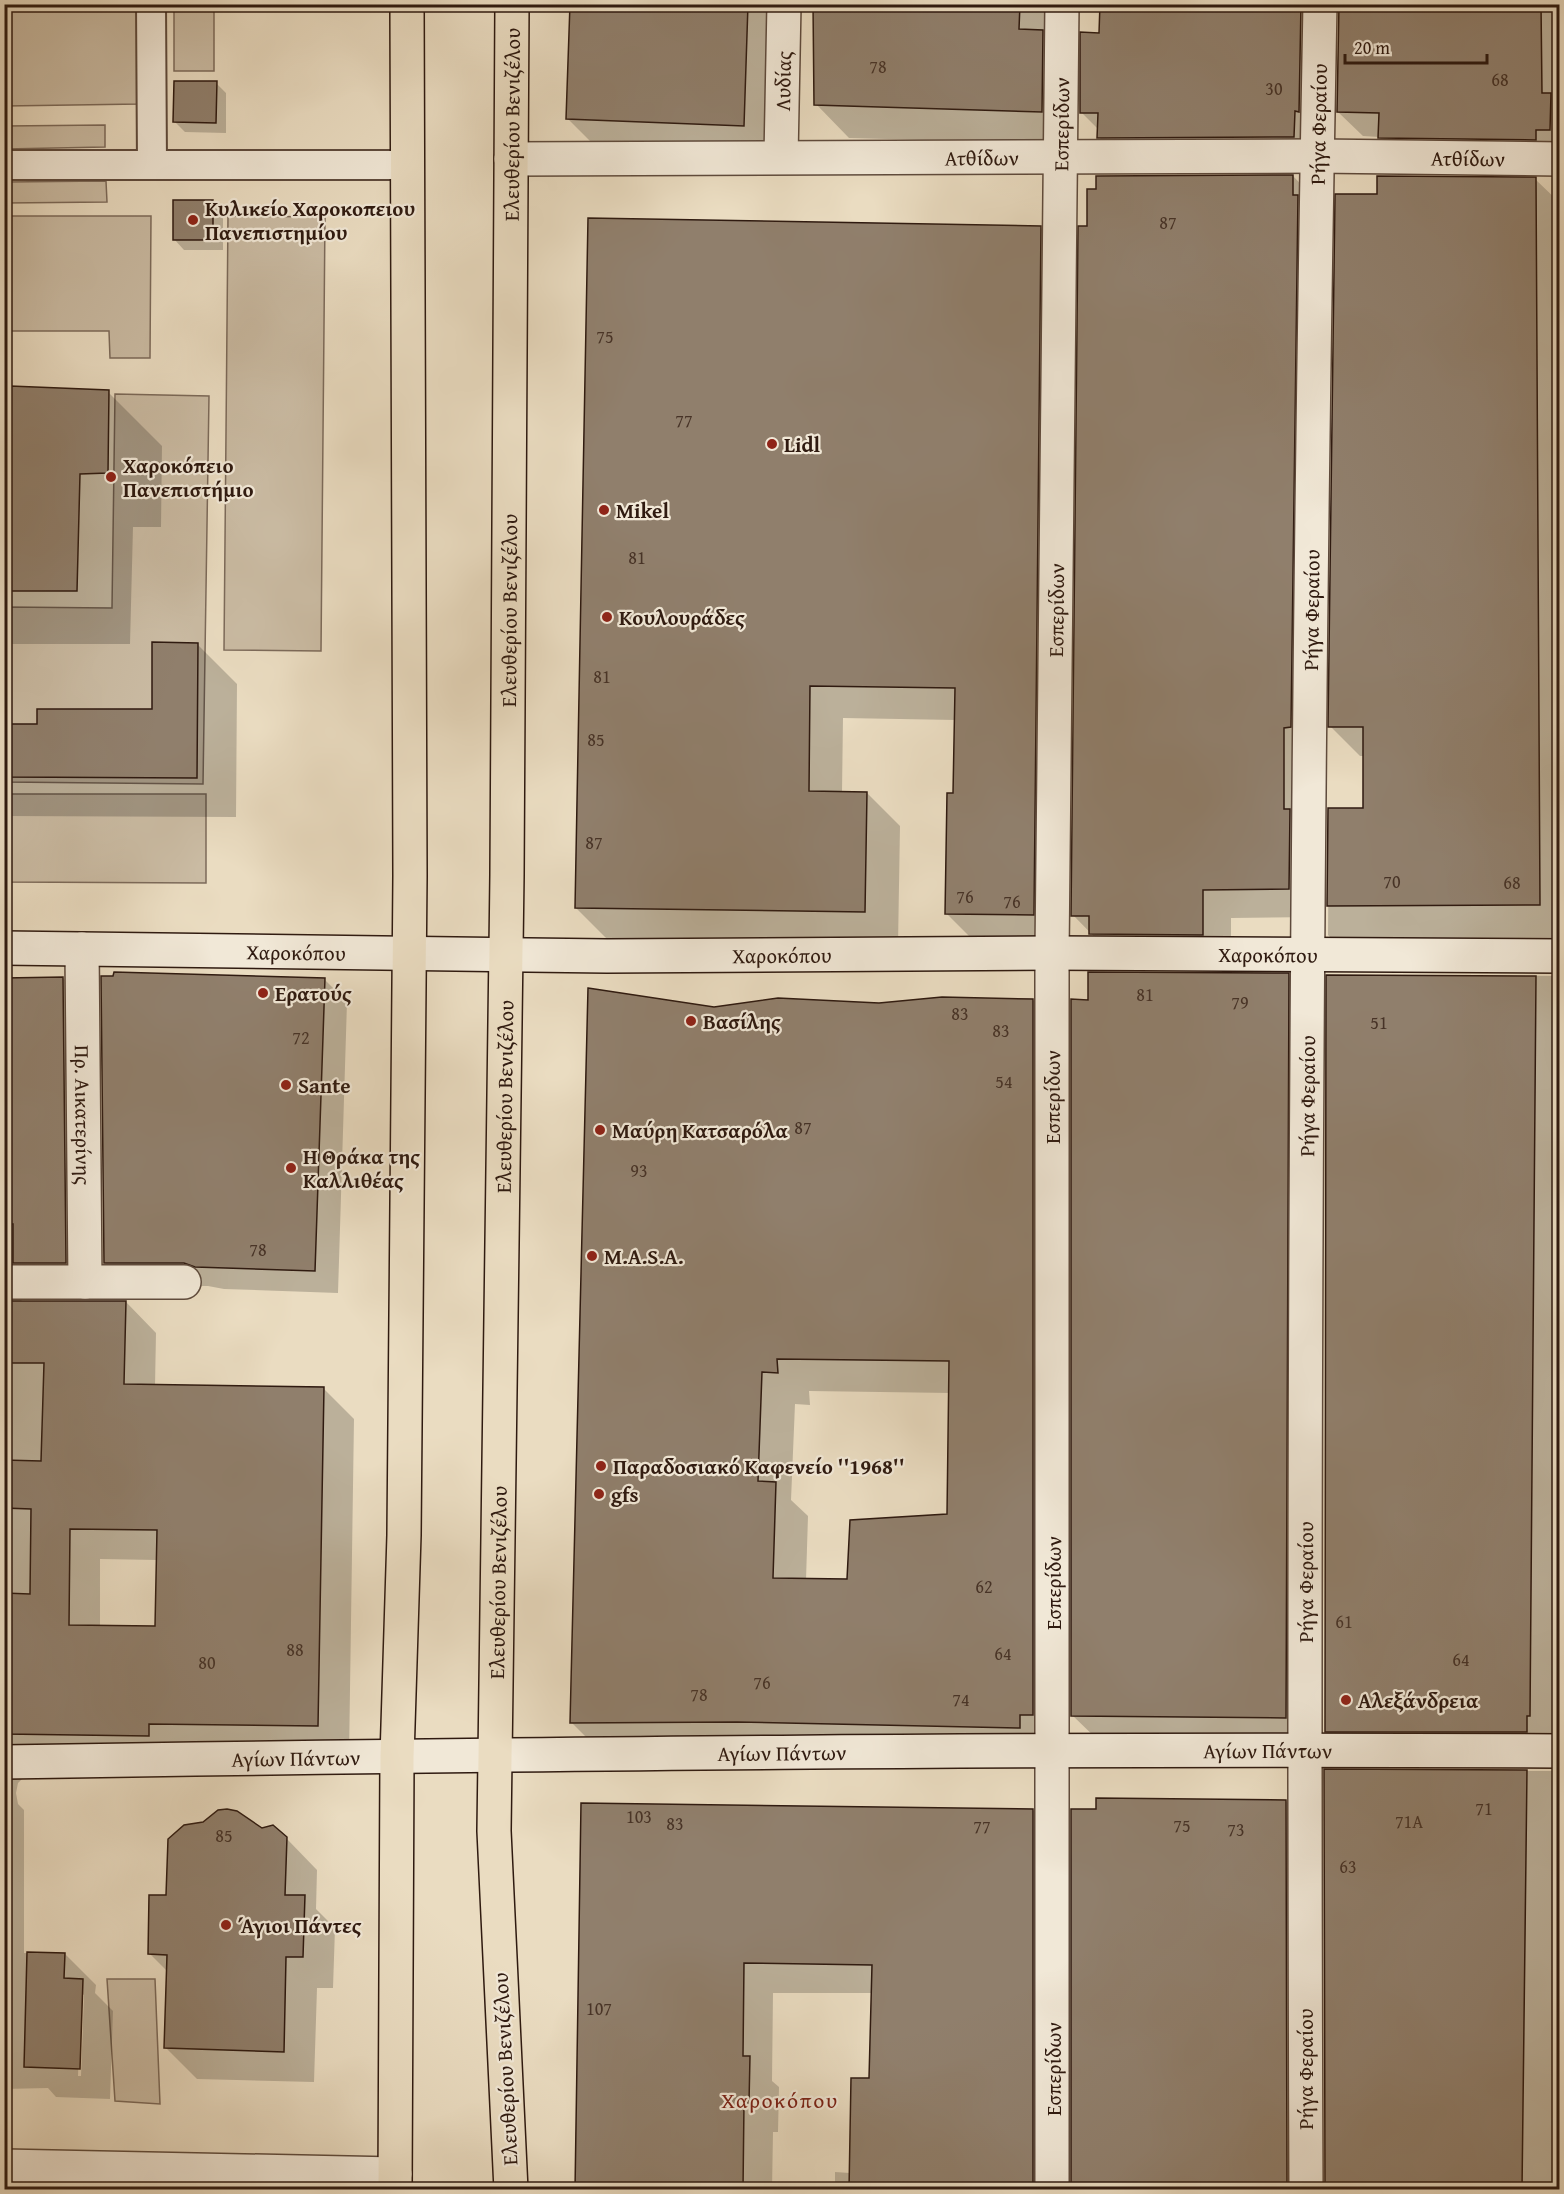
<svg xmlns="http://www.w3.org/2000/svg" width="1564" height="2194" viewBox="0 0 1564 2194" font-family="'Gentium Book Plus',serif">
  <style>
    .green { fill: #cabba3; stroke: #7c6a5a; stroke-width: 1.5 }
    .shadow { fill: #0003; fill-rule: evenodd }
    .building { fill: #907f6c; stroke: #2f1a10; stroke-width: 1.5; fill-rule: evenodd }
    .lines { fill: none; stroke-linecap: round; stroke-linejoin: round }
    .lane-casing { stroke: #5e4a3c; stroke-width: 32 }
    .street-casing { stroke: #5e4a3c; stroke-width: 36 }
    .secondary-casing { stroke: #2f1a10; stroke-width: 36 }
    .primary-casing { stroke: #2f1a10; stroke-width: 36 }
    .lane { stroke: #f1e8d7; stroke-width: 28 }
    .street { stroke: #f1e8d7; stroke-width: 33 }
    .secondary { stroke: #f1e8d7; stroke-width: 33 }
    .primary { stroke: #eadcc1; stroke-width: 33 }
    .poi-dot { fill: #8f2418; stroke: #f1e8d7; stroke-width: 2 }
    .labels { text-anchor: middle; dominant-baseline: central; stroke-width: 4.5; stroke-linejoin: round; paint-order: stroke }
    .number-label { font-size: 18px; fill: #473327 }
    .street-label { font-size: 21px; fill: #2f1a10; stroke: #f1e8d7 }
    .poi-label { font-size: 21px; font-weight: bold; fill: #2f1a10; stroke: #f1e8d7; text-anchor: start }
    .neighbourhood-label { font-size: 22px; letter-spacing: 1.5px; fill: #7a1f14; stroke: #f1e8d7 }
  </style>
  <rect width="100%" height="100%" fill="#eadcc1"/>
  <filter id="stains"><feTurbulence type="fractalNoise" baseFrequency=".00333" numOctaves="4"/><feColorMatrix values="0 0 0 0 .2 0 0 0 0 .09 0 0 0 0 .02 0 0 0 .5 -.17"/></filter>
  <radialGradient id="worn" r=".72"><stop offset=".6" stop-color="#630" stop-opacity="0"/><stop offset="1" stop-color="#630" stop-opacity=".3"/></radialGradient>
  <!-- green -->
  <path class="green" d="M4 5H139L140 104 5 106Z
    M174 5H214V71H174Z
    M105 125V147L5 149V126Z
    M106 181 107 202 5 203V182Z
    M5 216H151L150 358H110L109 331H5Z
    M228 216 325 217 321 651 224 650Z
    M115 394 209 396 203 784 5 782V607L112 608Z
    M5 794H206V883L5 882Z
    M107 1979H155L160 2104 115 2101Z"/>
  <!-- shadow -->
  <path class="shadow" d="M572 4H782L777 158 601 152 568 119Z
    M815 4H1054L1075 144 849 138 816 104Z
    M1101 4H1560V164L1405 162 1379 137 1363 136 1338 112 1340 11 1335 12 1318 161 1123 162 1099 137V130L1081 112 1100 35Z
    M216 83 226 93V133L185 132 175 122Z
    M1293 176 1321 205 1317 917 1231 918V963L1119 962 1073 915 1088 227Z
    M1535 179 1560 203V966L1358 965 1328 935 1329 810H1364V756H1360L1330 726 1378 195Z
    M213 202 223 212V250H184L174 239Z
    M1040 227 1073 260 1066 948 980 947 947 914 954 795 956 720 843 718 842 793H867L900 826 898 945 609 941 576 908Z
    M108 392 162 446 161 527H133L130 644H4V498Z
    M197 644 237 684 236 817 4 816V725H38L153 711Z
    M1288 975 1316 1003 1314 1746 1101 1743 1072 1715 1089 1001Z
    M1328 975 1560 976V1761H1356L1326 1731Z
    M63 978 94 1009 96 1294 26 1296 20 1302H126L156 1333 155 1386 323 1388 354 1419 349 1757 24 1777 18 1783 16 1793 18 1804 24 1810V1953L65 1954 96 1985 95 1993 113 2011 110 2099 56 2097 48 2088 4 2089V1174ZM100 1559 158 1560 156 1628 100 1627ZM81 1993 84 1995 81 2076H78Z
    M324 979 347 1002 338 1293 224 1289 208 1286H128L105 1263Z
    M1033 1000 1065 1033V1747L604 1755 571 1722 714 1008ZM809 1391 951 1393 949 1516 849 1581 806 1580 808 1516 791 1500 795 1404 810 1405Z
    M1326 1771H1560V2099H1553L1552 2190H1326Z
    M1286 1801 1316 1831V2190H1072Z
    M583 1805 1033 1810 1062 1840V2190H835V2172L850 2173 871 2079 873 1993H773L772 2081 779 2087 778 2132H773L772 2190H576Z
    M286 1838 317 1870 316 1909 335 1928 333 1988H317L314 2082 197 2079 166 2048 168 1972 149 1953 167 1897Z
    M4 2186 163 2190H4Z"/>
  <!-- building -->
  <path class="building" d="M570 4H748L744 126 566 119Z
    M813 4H1020L1019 29 1043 30 1042 112 814 105Z
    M1100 4H1301L1299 112 1295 111 1294 137 1097 138 1098 113H1080V32L1099 33Z
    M1339 4H1541L1542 93H1551L1550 130H1536V140L1378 138 1379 113 1337 112Z
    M174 81H217L216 123 173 122Z
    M1293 175V195H1298L1291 727 1284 728V809H1290L1289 889 1203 890V935L1089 934V916H1071L1078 226H1087V189H1096V176Z
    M1377 176 1536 177 1540 905 1327 906 1328 808H1363V727H1328L1335 194H1377Z
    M173 200H213V240H173Z
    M588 218 1041 226 1034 915 945 914 947 793H953L955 688 810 686 809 791 867 792 865 912 575 908Z
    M10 386 109 390 108 473 80 474 77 591H4V456H8Z
    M152 642 198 643 197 778 4 777V724H37V709H152Z
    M114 972 325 978 315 1271 195 1267 184 1263H104L101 976H113Z
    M1088 972 1289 973 1286 1718 1071 1716V999L1088 1000Z
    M1326 975 1536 976 1530 1716H1527V1732H1325Z
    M63 977 66 1263H13V1224H4V978Z
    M588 988 714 1007 778 998 879 1003 942 997 1033 999V1715H1020V1728L737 1722 570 1723ZM777 1359 949 1361 947 1514 850 1520 847 1579 773 1578 776 1482 758 1481 762 1372 778 1373Z
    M4 1301H126L124 1384 324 1387 318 1726 149 1724V1736L4 1734V1593L30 1594 31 1509 4 1508V1460L41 1461 44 1363H4ZM70 1529 157 1530 155 1626 69 1625Z
    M1324 1769 1527 1770 1522 2190H1325Z
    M1096 1798 1286 1800 1287 2190H1071V1809H1096Z
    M581 1803 1033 1809V2190H849L851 2078H869L872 1965 744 1963 743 2056H750L749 2103H744L743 2190H575Z
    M227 1809 237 1811 262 1828 273 1825 287 1837 285 1895H305L303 1957H286L284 2052 164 2048 167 1955 148 1954 149 1895H166L168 1839 184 1825 203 1822 218 1810Z
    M27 1952 65 1953 64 1978 83 1979 80 2069 24 2067Z"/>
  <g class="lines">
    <defs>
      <path id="lane" d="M151 4 152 165
        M4 165H406"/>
      <g id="street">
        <path id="s1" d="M781 157 784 4"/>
        <path id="s2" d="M511 159 1317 156 1560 159"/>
        <path id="s3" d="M82 949 85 1282"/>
        <path d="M4 1282H184"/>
        <path d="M4 2166 395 2174"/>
        <path id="s4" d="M1052 2190V953L1062 4"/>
        <path id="s5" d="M1306 2190C1303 1461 1306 733 1320 4"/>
      </g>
      <g id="secondary">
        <path id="s6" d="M4 948 607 956 1052 953 1560 956"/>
        <path id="s7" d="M4 1762C523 1754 1041 1748 1560 1751"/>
      </g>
      <g id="primary">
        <path d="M395 2190 397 1757 404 1535 410 876 407 4"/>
        <path id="s8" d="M511 2190 494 1831 507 875 512 4"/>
      </g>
    </defs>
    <!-- lane casing -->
    <use href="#lane" class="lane-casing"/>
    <!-- street casing -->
    <use href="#street" class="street-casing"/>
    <!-- secondary casing -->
    <use href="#secondary" class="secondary-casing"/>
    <!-- primary casing -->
    <use href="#primary" class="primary-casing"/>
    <!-- lane -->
    <use href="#lane" class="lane"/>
    <!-- street -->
    <use href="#street" class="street"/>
    <!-- secondary -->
    <use href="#secondary" class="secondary"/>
    <!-- primary -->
    <use href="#primary" class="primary"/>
  </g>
  <!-- markers -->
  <g class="poi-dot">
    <circle cx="193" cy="220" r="6"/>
    <circle cx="772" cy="444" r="6"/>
    <circle cx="111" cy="477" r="6"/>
    <circle cx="604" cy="510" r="6"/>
    <circle cx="607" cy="617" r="6"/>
    <circle cx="263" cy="993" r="6"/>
    <circle cx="691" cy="1021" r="6"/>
    <circle cx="286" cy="1085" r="6"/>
    <circle cx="600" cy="1130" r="6"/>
    <circle cx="291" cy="1168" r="6"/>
    <circle cx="592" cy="1256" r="6"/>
    <circle cx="601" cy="1466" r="6"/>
    <circle cx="599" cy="1494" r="6"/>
    <circle cx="1346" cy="1700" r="6"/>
    <circle cx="226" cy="1925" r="6"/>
  </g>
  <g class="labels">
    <!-- number labels -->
    <g class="number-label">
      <text x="878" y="66">78</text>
      <text x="1500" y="79">68</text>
      <text x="1274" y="88">30</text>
      <text x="1168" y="222">87</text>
      <text x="605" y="336">75</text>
      <text x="684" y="420">77</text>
      <text x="637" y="557">81</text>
      <text x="602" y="676">81</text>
      <text x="596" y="739">85</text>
      <text x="594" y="842">87</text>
      <text x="1392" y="881">70</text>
      <text x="1512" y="882">68</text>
      <text x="965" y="896">76</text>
      <text x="1012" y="901">76</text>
      <text x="1145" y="994">81</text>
      <text x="1240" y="1002">79</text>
      <text x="960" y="1013">83</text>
      <text x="1379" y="1022">51</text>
      <text x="1001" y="1030">83</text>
      <text x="301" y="1037">72</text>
      <text x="1004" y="1081">54</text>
      <text x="803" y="1127">87</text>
      <text x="639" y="1170">93</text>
      <text x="258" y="1249">78</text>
      <text x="984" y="1586">62</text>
      <text x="1344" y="1621">61</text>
      <text x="295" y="1649">88</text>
      <text x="1003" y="1653">64</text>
      <text x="1461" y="1659">64</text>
      <text x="207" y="1662">80</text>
      <text x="762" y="1682">76</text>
      <text x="699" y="1694">78</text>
      <text x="961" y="1699">74</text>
      <text x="1484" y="1808">71</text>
      <text x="639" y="1816">103</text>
      <text x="1409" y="1821">71Α</text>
      <text x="675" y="1823">83</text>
      <text x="1182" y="1825">75</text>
      <text x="982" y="1826">77</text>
      <text x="1236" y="1829">73</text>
      <text x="224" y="1835">85</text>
      <text x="1348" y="1866">63</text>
      <text x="599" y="2008">107</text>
    </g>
    <!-- street labels -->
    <g class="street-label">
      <text stroke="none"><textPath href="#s1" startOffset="76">Λυδίας</textPath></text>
      <text stroke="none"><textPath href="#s8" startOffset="2066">Ελευθερίου Βενιζέλου</textPath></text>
      <text stroke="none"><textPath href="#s4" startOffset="2066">Εσπερίδων</textPath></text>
      <text stroke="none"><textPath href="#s5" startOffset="2066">Ρήγα Φεραίου</textPath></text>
      <text stroke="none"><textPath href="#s2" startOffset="471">Ατθίδων</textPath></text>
      <text stroke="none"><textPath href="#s2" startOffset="957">Ατθίδων</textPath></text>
      <text stroke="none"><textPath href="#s8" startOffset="1580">Ελευθερίου Βενιζέλου</textPath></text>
      <text stroke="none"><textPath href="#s4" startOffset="1580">Εσπερίδων</textPath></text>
      <text stroke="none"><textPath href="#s5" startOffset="1580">Ρήγα Φεραίου</textPath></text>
      <text stroke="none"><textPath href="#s6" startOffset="292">Χαροκόπου</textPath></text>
      <text stroke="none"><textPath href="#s6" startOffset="1264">Χαροκόπου</textPath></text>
      <text stroke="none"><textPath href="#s6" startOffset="778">Χαροκόπου</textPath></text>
      <text stroke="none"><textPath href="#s8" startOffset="1094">Ελευθερίου Βενιζέλου</textPath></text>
      <text transform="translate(1052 1097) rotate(-90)">Εσπερίδων</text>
      <text stroke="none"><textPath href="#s5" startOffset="1094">Ρήγα Φεραίου</textPath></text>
      <text stroke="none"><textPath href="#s3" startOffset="166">Πρ. Αικατερίνης</textPath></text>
      <text stroke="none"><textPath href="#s8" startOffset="608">Ελευθερίου Βενιζέλου</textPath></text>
      <text transform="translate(1053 1583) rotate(-90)">Εσπερίδων</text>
      <text stroke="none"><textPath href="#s5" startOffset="608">Ρήγα Φεραίου</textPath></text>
      <text stroke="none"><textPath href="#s7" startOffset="1264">Αγίων Πάντων</textPath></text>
      <text stroke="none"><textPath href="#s7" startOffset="778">Αγίων Πάντων</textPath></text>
      <text stroke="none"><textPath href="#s7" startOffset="292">Αγίων Πάντων</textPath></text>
      <text transform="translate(505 2069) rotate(-93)">Ελευθερίου Βενιζέλου</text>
      <text transform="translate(1053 2069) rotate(-90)">Εσπερίδων</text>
      <text transform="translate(1305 2069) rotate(-90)">Ρήγα Φεραίου</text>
    </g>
    <!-- poi labels -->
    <g class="poi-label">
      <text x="205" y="208">Κυλικείο Χαροκοπειου<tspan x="205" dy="24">Πανεπιστημίου</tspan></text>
      <text x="784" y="444">Lidl</text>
      <text x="123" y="465">Χαροκόπειο<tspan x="123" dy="24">Πανεπιστήμιο</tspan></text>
      <text x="616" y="510">Mikel</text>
      <text x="619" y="617">Κουλουράδες</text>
      <text x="275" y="993">Ερατούς</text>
      <text x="703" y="1021">Βασίλης</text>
      <text x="298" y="1085">Sante</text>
      <text x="612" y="1130">Μαύρη Κατσαρόλα</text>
      <text x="303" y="1156">Η Θράκα της<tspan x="303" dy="24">Καλλιθέας</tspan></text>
      <text x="604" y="1256">M.A.S.A.</text>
      <text x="613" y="1466">Παραδοσιακό Καφενείο ''1968''</text>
      <text x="611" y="1494">gfs</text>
      <text x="1358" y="1700">Αλεξάνδρεια</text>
      <text x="238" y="1925">Άγιοι Πάντες</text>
    </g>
    <!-- neighbourhood labels -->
    <g class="neighbourhood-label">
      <text x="780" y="2100">Χαροκόπου</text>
    </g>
  </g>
  <!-- margin -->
  <rect width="1564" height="2194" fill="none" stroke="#eadcc1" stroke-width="24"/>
  <rect x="6" y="6" width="1552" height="2182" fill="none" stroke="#2f1a10" stroke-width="3"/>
  <rect x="12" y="12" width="1540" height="2170" fill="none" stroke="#2f1a10" stroke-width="1.5"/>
  <!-- scale -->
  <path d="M1345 54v9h142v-9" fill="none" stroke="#2f1a10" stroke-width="3"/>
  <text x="1354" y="54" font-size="18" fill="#2f1a10" stroke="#f1e8d7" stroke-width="4.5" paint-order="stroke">20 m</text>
  <rect width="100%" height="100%" filter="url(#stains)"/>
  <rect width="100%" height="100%" fill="url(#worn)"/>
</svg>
